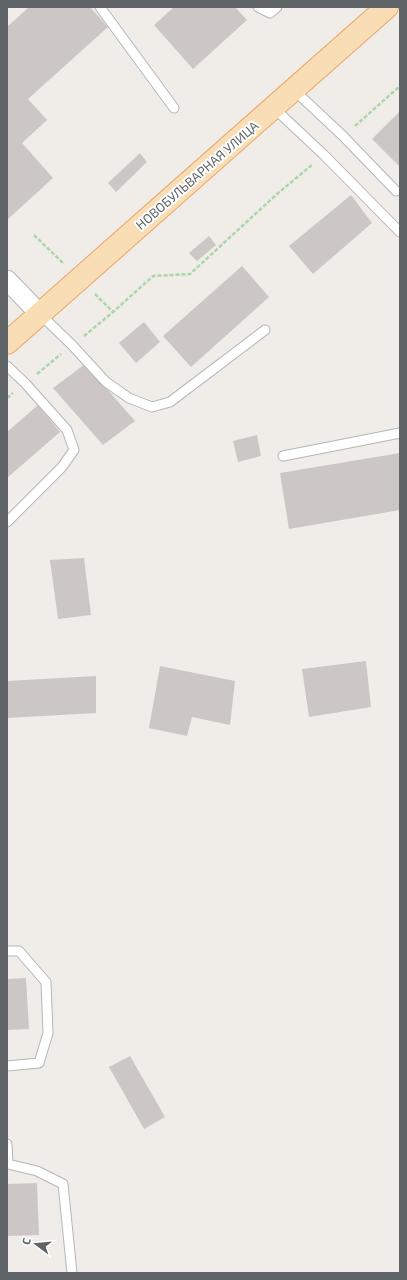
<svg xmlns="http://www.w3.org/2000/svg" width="407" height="1280" viewBox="0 0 407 1280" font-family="'Exo 2',sans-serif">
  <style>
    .building { fill: #ccc7c4 }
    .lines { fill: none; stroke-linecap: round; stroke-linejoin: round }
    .lane-casing { stroke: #b3b7b9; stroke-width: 11 }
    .street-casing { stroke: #b3b7b9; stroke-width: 21 }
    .primary-casing { stroke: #e8a669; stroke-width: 24 }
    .path { stroke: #abd6ac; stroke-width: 2.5; stroke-dasharray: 4 2; stroke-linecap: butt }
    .lane { stroke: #fff; stroke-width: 9 }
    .street { stroke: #fff; stroke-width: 19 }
    .primary { stroke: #f9ddb4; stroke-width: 22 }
    .labels { text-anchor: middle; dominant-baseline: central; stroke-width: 4; stroke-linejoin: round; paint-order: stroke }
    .street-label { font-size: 13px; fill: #5f6567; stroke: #fff }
  </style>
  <rect width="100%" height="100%" fill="#f0ece8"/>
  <!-- building -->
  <path class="building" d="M29 7H90L108 27 28 99 47 120 22 143 53 178 7 220V27Z
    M174 7H235L247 20 193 69 154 25Z
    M400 111V167L372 139Z
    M140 153 147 162 116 192 108 183Z
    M351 195 372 223 313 274 289 246Z
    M209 236 216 245 197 261 189 253Z
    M242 266 269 297 191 367 163 336Z
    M144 322 160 342 136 363 119 343Z
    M85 364 135 421 103 445 53 388Z
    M38 405 60 432 7 478V432Z
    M257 435 261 456 238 462 233 441Z
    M400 453V510L289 529 280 473Z
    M84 558 91 615 58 619 50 560Z
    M366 661 371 707 309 717 302 669Z
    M160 666 235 681 230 725 192 717 187 736 149 728Z
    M96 676V713L7 718V681Z
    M26 978 29 1029 7 1030V979Z
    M130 1056 165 1117 144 1129 109 1067Z
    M37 1183 39 1235 7 1236V1184Z"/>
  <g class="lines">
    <defs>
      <path id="lane" d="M100 7 174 108
        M258 7 270 13 277 7
        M294 90 343 136 396 191
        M274 108 324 155 400 232
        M40 314 72 345 106 382 129 398 152 407 170 402 265 330
        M7 366 25 383 67 430 74 450 62 467 7 522
        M283 456 400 433
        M7 951H19L46 982 48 1033 39 1063 7 1066
        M7 1144 8 1164 37 1171 63 1184 72 1273"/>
      <path id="street" d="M7 280 40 314"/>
      <path id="primary" d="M7 343 387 7"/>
    </defs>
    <!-- lane casing -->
    <use href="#lane" class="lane-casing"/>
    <!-- street casing -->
    <use href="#street" class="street-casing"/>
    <!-- primary casing -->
    <use href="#primary" class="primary-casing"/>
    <!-- path -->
    <path class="path" d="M355 126 400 86
      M34 235 64 264
      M95 294 113 312
      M84 336 113 312 153 276 190 274 277 194 313 164
      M37 374 61 354
      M7 398 13 393"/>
    <!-- lane -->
    <use href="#lane" class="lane"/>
    <!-- street -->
    <use href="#street" class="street"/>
    <!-- primary -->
    <use href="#primary" class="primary"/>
  </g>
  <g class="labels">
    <!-- street labels -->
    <g class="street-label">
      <text transform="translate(197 175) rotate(-41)">НОВОБУЛЬВАРНАЯ УЛИЦА</text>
    </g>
  </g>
  <!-- border -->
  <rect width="407" height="1280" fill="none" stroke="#5f6567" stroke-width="16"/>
  <!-- north arrow -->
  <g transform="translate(36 1244) rotate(286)" stroke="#ffffff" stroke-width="3" paint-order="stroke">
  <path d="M0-3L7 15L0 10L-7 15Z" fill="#5f6567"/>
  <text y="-6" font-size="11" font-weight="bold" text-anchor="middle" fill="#5f6567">С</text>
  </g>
</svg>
